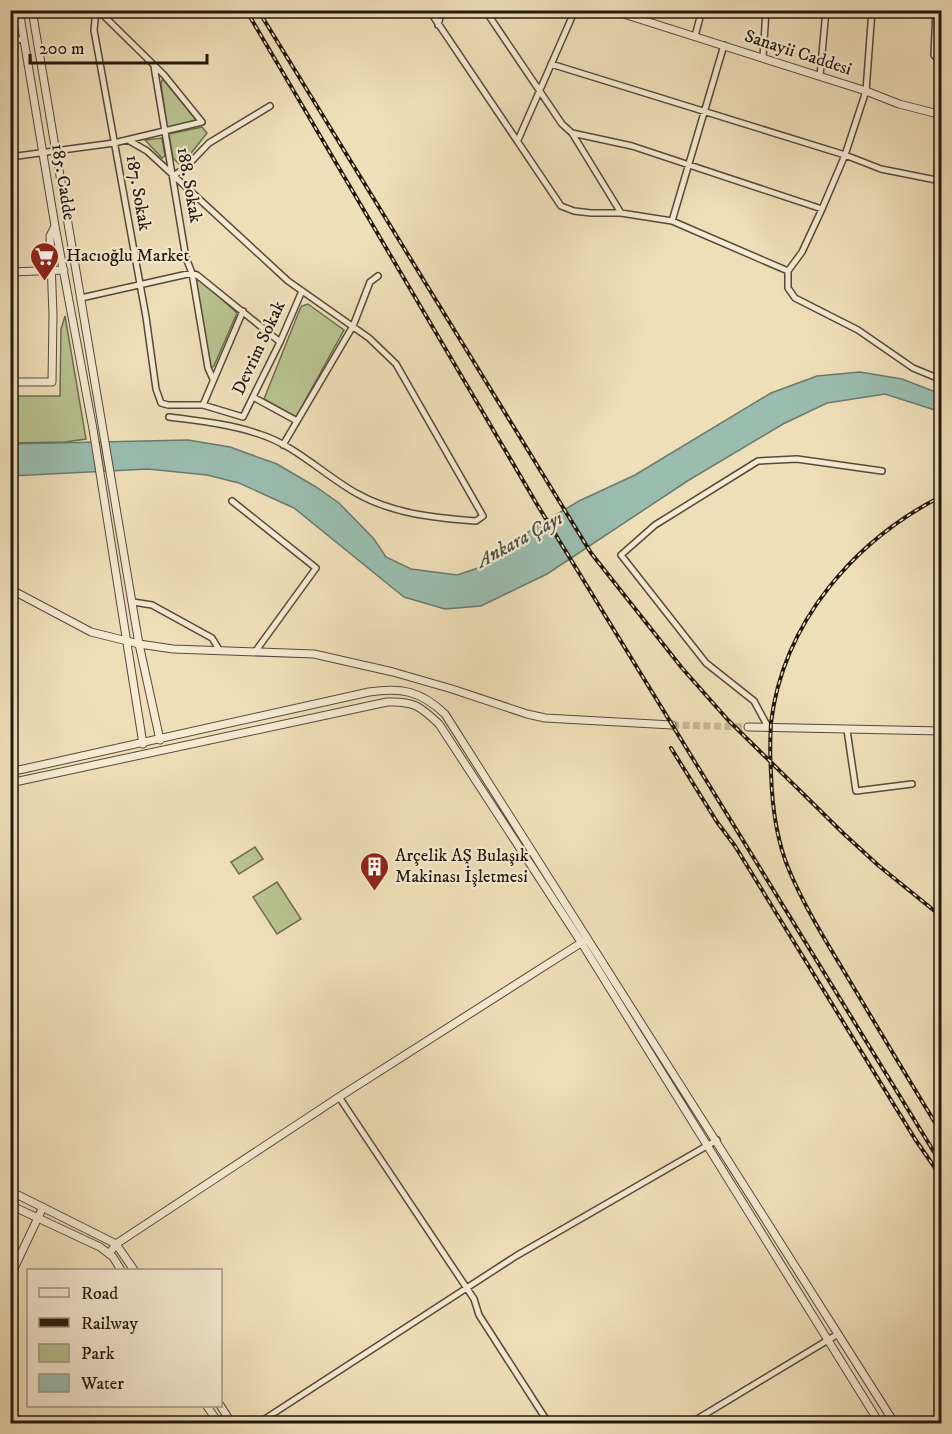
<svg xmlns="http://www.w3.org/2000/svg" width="952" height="1434" viewBox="0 0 952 1434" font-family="'IM FELL DW Pica',serif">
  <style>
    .green { fill: #b8c290; stroke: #6e6e4f; stroke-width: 1.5 }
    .water { fill: #9abdb0; stroke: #6a7b6f; stroke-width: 1.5 }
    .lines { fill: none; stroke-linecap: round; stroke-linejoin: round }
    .tertiary-tunnel { stroke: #c6b797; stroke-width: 7; stroke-dasharray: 7 3.5; stroke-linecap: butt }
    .minor-casing { stroke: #564a39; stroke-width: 8 }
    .tertiary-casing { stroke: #564a39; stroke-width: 9 }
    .minor { stroke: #f5ead2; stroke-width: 5 }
    .tertiary { stroke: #f5ead2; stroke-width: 7 }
    .rail-casing { stroke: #23190e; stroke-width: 4 }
    .rail { stroke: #f5ead2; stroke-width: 1.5; stroke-dasharray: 4.5; stroke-linecap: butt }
    .labels { text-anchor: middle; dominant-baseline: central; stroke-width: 4.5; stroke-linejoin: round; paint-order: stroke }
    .street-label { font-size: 18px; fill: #23190e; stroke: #f5ead2 }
    .poi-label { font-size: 18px; fill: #23190e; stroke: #f5ead2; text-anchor: start }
    .water-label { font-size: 20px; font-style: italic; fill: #4d5247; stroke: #f5ead2 }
  </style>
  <rect width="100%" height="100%" fill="#efdfb9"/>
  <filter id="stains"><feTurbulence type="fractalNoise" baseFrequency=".00333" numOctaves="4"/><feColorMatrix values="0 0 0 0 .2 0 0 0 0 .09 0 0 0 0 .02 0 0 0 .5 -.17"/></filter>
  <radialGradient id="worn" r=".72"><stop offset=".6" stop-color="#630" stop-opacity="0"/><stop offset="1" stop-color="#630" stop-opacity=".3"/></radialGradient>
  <!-- green -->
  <path class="green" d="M163 79 197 121 167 128 161 83Z
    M202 127 207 133 181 166 173 158 169 134Z
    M162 138 165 156 162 158 145 140Z
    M198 278 237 313 214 366 211 368 195 280Z
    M308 304 344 330 296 417 264 399 300 309 302 306Z
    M65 316 86 439 65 442 11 443V396H60L61 329Z
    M255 847 263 859 239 874 231 862Z
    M277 882 301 919 277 934 253 897Z"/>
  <!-- water -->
  <path class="water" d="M860 372 902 379 941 394V412L885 394 827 403 783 424 689 480 547 574 481 606 445 609 404 597 294 508 239 483 207 475 148 469 11 476 10 444 188 440 230 447 277 464 316 487 339 503 374 539 386 557 411 569 457 575 484 566 532 529 579 501 635 475 771 393 817 376Z"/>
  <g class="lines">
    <!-- tertiary-tunnel -->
    <path class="tertiary-tunnel" d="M672 725 748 727"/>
    <defs>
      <path id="minor" d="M96 10 94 30 146 317 156 389 161 403 168 405H203L243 417 280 342 302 291
        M429 10 561 206 574 211 591 213H621L672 221 788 271
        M485 10 562 124 572 133 621 213
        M872 10 866 91 845 155 822 209 802 252 788 271V288L795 298 858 330 913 368 942 380
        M936 10 934 55 942 64
        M438 25 442 10
        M695 36 702 10
        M10 41 24 39
        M763 57 766 10
        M551 64 845 155 881 169 936 180 942 178
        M154 66 186 258 192 273 208 368 213 379
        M820 76 826 10
        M940 115 942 93
        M572 133 632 146 822 209
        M128 140 147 151 288 281 369 338 396 364 483 516 476 521C435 518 393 514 356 493 324 475 295 445 259 434 230 424 199 421 169 417
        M518 140 575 10
        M10 157 114 143 202 122 164 75 98 10
        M173 176 185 168 209 143 270 106
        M672 221 724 45
        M81 298 192 273 197 275 280 342
        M253 397 297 421
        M203 405 243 311
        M283 445 353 326 370 282 378 276
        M232 501 316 568 255 652
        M133 602 152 605 212 638 220 651
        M768 727 754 701 706 663 621 555 655 525 758 461 797 459 882 471
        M847 730 856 791 912 784
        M339 1097 474 1299 479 1315 549 1424
        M257 1424 516 1256 717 1140
        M689 1424 838 1334"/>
      <path id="tertiary" d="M19 10 55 226 93 429 143 744
        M32 10 139 644 160 740
        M611 10 866 91 899 104 942 115
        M10 272 64 270
        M10 382H52L53 314 50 236 55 226
        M10 589 91 632 139 644 173 649 314 654 393 672 452 689 527 714 545 718 672 725
        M748 727 942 731
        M10 772 369 692C401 687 421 691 445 714L895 1424
        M10 783 387 702C414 701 420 706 439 724L581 942 880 1424
        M10 1191 116 1244 134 1270
        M10 1205 100 1247 113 1257 121 1270
        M109 1254 116 1244 339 1097 584 941
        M10 1277 43 1207
        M220 1405 232 1424
        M207 1406 219 1424"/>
    </defs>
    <!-- minor casing -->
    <use href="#minor" class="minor-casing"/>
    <!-- tertiary casing -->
    <use href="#tertiary" class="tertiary-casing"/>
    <!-- minor -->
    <use href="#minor" class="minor"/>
    <!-- tertiary -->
    <use href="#tertiary" class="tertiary"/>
    <defs>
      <path id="rail" d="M246 10 538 506 942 1165
        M258 10 591 553 682 668 728 720 844 834 879 866 942 917
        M942 496C855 540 783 622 771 723 770 739 770 756 771 773 772 806 776 839 789 870 805 908 827 943 848 978 879 1030 910 1082 942 1134
        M671 748 717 822 735 846 915 1139 942 1178"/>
    </defs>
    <!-- rail casing -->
    <use href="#rail" class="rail-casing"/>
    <!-- rail -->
    <use href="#rail" class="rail"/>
  </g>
  <!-- icons -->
  <defs>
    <symbol id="supermarket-pin" viewBox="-11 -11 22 30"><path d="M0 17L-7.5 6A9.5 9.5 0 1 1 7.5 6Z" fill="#8f2418" stroke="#f5ead2"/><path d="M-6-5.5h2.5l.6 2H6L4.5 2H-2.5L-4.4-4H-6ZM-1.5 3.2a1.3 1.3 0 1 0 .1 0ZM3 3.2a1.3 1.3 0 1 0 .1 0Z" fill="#fff"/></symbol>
    <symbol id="building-pin" viewBox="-11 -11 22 30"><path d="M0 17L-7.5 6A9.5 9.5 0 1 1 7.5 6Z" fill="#8f2418" stroke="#f5ead2"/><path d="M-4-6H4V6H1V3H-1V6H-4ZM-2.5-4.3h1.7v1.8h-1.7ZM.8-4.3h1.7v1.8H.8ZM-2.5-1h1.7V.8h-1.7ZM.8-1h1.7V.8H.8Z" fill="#fff"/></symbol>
  </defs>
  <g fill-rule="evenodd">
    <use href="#supermarket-pin" x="28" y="240" width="33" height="45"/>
    <use href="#building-pin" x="358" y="850" width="33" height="45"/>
  </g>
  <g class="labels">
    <!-- street labels -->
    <g class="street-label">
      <text transform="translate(798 53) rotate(18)">Sanayii Caddesi</text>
      <text transform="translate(63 182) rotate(81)">185. Cadde</text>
      <text transform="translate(189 185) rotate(80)">188. Sokak</text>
      <text transform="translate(138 193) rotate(80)">187. Sokak</text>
      <text transform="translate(259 348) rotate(-65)">Devrim Sokak</text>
    </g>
    <!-- poi labels -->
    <g class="poi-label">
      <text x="66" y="256">Hacıoğlu Market</text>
      <text x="395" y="856">Arçelik AŞ Bulaşık<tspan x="395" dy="21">Makinası İşletmesi</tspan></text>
    </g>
    <!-- water labels -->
    <g class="water-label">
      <text transform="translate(520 540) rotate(-29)">Ankara Çayı</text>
    </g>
  </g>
  <!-- margin -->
  <rect width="952" height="1434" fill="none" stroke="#efdfb9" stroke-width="36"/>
  <rect x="12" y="12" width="928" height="1410" fill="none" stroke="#23190e" stroke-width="3"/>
  <rect x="18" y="18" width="916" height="1398" fill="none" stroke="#23190e" stroke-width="1.5"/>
  <!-- legend -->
  <rect x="27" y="1269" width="195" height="138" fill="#f5ead2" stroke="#a19684" stroke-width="1.5"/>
  <rect x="39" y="1288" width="30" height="9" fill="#f5ead2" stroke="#a19684" stroke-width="1.5"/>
  <text x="81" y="1299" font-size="18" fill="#23190e">Road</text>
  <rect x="39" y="1318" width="30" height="9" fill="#23190e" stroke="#a19684" stroke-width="1.5"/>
  <text x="81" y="1329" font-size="18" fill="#23190e">Railway</text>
  <rect x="39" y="1344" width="30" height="18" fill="#b8c290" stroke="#a19684" stroke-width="1.5"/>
  <text x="81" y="1359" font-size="18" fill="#23190e">Park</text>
  <rect x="39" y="1374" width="30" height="18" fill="#9abdb0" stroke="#a19684" stroke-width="1.5"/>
  <text x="81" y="1389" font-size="18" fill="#23190e">Water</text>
  <!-- scale -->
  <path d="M30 54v9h177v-9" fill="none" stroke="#23190e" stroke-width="3"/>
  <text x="39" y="54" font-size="18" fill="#23190e" stroke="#f5ead2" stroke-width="4.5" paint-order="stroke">200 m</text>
  <rect width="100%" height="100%" filter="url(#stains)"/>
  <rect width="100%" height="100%" fill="url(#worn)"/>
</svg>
